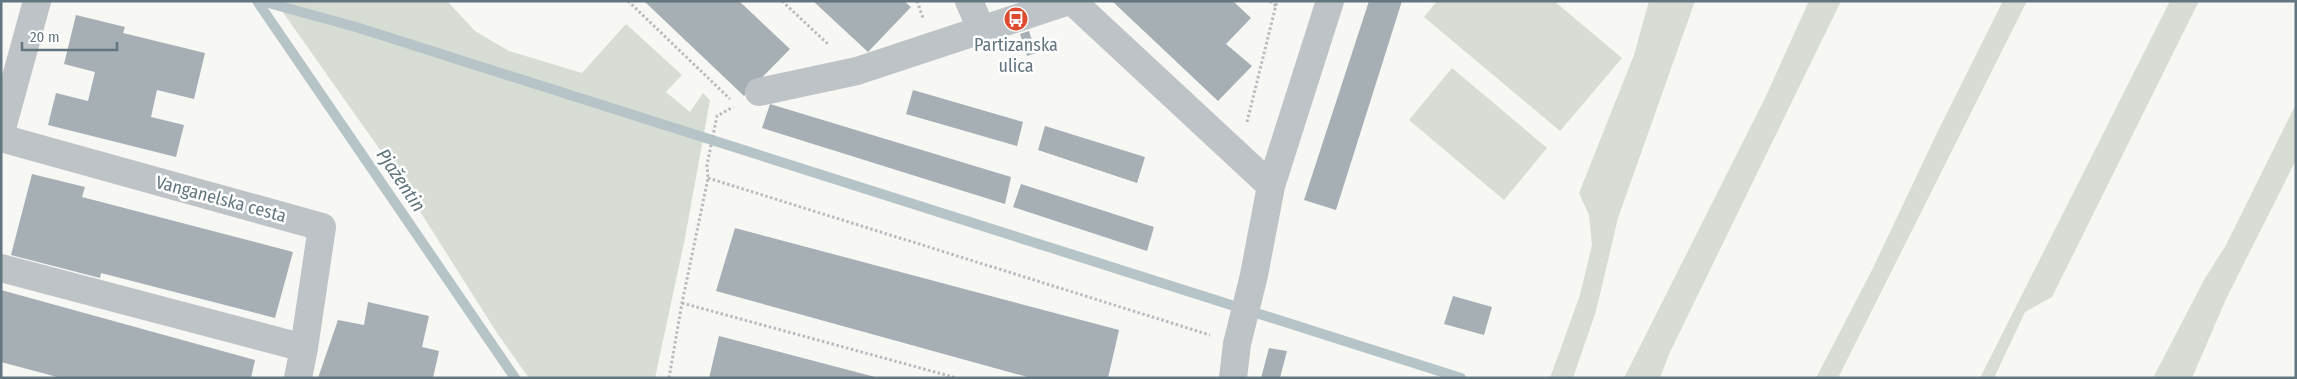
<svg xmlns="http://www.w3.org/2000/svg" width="2297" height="379" viewBox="0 0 2297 379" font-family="'Fira Sans Condensed',sans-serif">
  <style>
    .green { fill: #d7dcd4 }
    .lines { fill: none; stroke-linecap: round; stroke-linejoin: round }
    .stream { stroke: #b6c4c7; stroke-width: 10 }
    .building { fill: #a5afb4 }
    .path { stroke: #b9bcbf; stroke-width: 3; stroke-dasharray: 2.5 2.5; stroke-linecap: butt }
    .minor { stroke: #bec3c7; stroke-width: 28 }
    .labels { text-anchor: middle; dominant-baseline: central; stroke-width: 5; stroke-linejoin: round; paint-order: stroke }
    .poi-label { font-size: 18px; fill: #63757f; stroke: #fff }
    .street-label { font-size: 18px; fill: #63757f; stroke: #fff }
    .water-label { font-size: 19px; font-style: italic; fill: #5e747a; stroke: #fff }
  </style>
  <rect width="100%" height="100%" fill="#f7f7f4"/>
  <!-- green -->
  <path class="green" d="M275 1H447L475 31 509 51 582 73 626 24 682 75 666 92 690 112 703 93 710 100 685 238 655 378H529L497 333 390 164Z
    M1437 1H1554L1622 58 1560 131 1424 17Z
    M1649 1H1695L1618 218 1596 311 1573 378H1550L1580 295 1592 245 1589 215 1579 193 1634 55Z
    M1809 1H1841L1670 352 1660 378H1624L1765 98Z
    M2003 1H2027L1838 378H1816L1872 270 1936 135Z
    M2170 1H2199L2052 297 2025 312 1994 378H1980Z
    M1452 68 1547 148 1504 200 1409 120Z
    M2296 104V160L2226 299 2192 378H2153L2204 280 2226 245Z"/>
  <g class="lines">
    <!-- stream -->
    <path class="stream" d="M257 1 515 378
      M261 1 356 27 1461 378"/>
  </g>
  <!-- building -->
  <path class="building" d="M644 1H739L790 49 744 96Z
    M813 1H904L911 7 868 52Z
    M1112 1H1233L1251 18 1226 44 1252 66 1218 101Z
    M1369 1H1402L1336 210 1304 200Z
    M76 15 125 27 123 33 205 53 194 99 157 90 151 117 184 125 176 157 48 125 56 93 88 101 95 72 64 64Z
    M1029 31 1036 53 1027 56 1020 34Z
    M913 90 1023 122 1017 146 906 114Z
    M770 104 1011 177 1005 204 762 128Z
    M1045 126 1145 157 1137 183 1038 150Z
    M32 174 85 187 82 197 293 252 275 318 101 273 100 278 11 255Z
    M1021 184 1154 227 1147 251 1013 207Z
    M735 228 1119 330 1108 378H1031L716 291Z
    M1 290 255 360 251 378H61L1 362Z
    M1453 296 1492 307 1484 335 1444 324Z
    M368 302 429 316 422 347 439 351 433 378H318L338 320 364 325Z
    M719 336 875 377V378H709Z
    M1269 348 1287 351 1280 378H1261Z"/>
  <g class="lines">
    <!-- path -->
    <path class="path" d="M628 1 730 99
      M782 1 829 45
      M917 1 923 18
      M1270 1 1276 6
      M1247 122 1277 1
      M708 178 1210 335
      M682 303 957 378
      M669 378 682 303 708 178 707 165 717 116 733 107"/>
    <!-- minor -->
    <path class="minor" d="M969 1 982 31
      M1072 1 1271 186 1254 275 1237 344 1233 378
      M759 92 857 71 1069 1
      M1 132 37 1
      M1 138 322 227 304 348 298 378
      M1271 186 1330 1
      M1 268 304 348"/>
  </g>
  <!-- icons -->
  <defs>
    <symbol id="bus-disc" viewBox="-11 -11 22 22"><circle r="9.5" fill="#df492d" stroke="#fff"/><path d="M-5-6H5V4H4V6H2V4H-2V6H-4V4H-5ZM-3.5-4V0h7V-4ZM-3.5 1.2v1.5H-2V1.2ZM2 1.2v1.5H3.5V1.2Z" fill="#fff"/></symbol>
  </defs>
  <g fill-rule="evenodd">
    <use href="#bus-disc" x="1002" y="5" width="28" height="28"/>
  </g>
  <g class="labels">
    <!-- poi labels -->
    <g class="poi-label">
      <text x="1016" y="45">Partizanska<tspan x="1016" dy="21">ulica</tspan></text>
    </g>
    <!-- street labels -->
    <g class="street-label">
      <text transform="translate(221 199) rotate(15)">Vanganelska cesta</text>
    </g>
    <!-- water labels -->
    <g class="water-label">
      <text transform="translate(401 180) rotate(56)">Pjažentin</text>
    </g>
  </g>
  <!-- border -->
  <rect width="2297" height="379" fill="none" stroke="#63757f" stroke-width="5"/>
  <!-- scale -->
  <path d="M22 42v8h95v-8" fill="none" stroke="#63757f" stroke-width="2.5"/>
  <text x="30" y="42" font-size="15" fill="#63757f" stroke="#ffffff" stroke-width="4" paint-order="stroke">20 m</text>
</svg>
